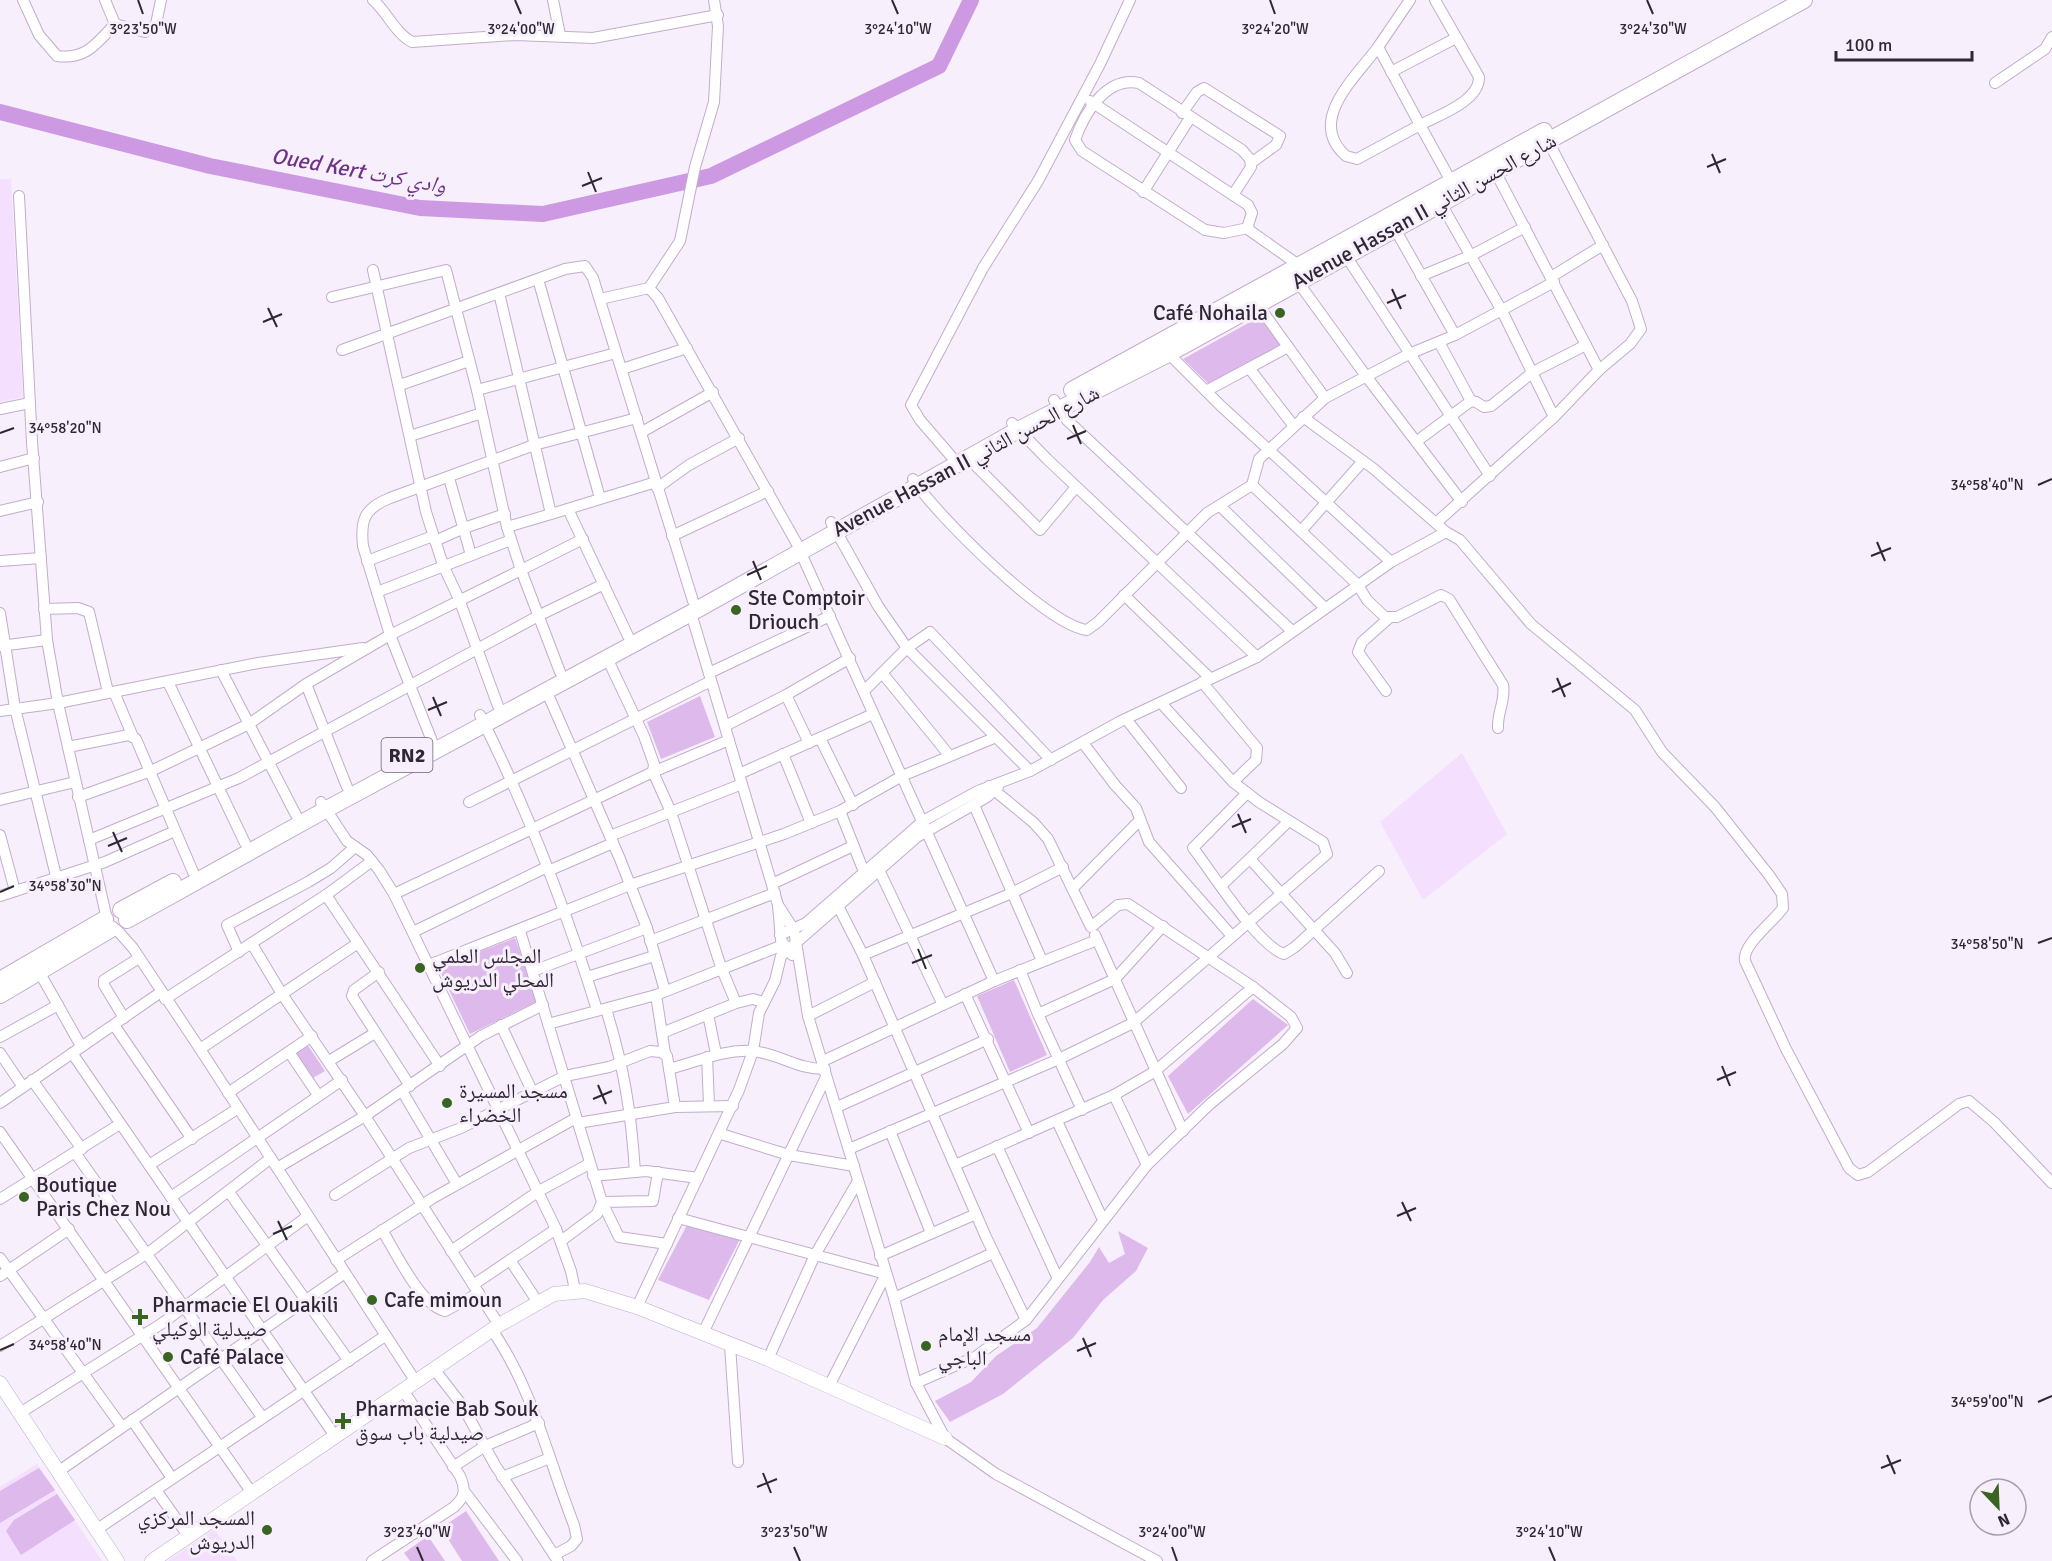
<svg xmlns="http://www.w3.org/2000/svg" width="2052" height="1561" viewBox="0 0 2052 1561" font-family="Signika,'Noto Naskh Arabic',sans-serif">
<rect width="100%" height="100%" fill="#f8effc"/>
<g fill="#f4dffe">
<polygon points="0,179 11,179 23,397 0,402"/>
<polygon points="1462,753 1507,834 1423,900 1380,822"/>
<polygon points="37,1464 102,1561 0,1561 0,1487"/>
<polygon points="214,1529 237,1561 168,1561"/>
</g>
<g fill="#ddb9ec">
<polygon points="1261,316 1284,345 1209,384 1183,359"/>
<polygon points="700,696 715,737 661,759 647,722"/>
<polygon points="515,938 538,1001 470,1034 438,967"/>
<polygon points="1014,980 1047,1055 1010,1072 977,996"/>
<polygon points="1253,999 1288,1025 1188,1114 1168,1076"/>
<polygon points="307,1044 325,1071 311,1079 293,1053"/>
<polygon points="687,1225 740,1239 709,1300 658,1280"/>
<polygon points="1118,1231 1148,1248 1136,1271 1103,1300 1073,1338 1003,1394 950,1422 935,1401 971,1382 996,1356 1037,1328 1090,1262 1099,1247 1109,1263 1125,1254"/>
<polygon points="39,1468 55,1490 0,1523 0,1491"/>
<polygon points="57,1494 75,1520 21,1555 6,1531 14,1520"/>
<polygon points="466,1511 499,1561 462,1561 441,1528"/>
<polygon points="428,1536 445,1561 410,1561 404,1553"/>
</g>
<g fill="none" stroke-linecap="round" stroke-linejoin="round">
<polyline stroke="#cd99e2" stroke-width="16" points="0,112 210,166 420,208 543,214 711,176 939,66 971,0"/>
<g stroke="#c2accc" stroke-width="12">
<g id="minor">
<path d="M23,0L39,35L57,56C86,60 97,43 115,24"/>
<polyline points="105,0 115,24 145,32 156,24 161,0"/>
<path d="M373,0C387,12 396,34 412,42L515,35L593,38L718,15"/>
<polyline points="553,0 560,35"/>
<path d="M1410,0L1378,47L1420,125C1439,115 1480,101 1479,77L1435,0"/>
<path d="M1378,47C1355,78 1306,121 1346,156L1357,159L1420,125L1452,183"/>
<polyline points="1391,72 1456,38"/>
<polyline points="1995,83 2045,49 2052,37"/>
<polyline points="1090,101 1248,205 1252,213 1248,225 1249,230 1300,266"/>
<polyline points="1182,113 1197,92 1204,88 1280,136 1276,145 1251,163"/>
<polyline points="1496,173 1599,370"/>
<polyline points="1143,192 1190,118"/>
<path d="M1233,195L1251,167L1250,159L1242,150L1139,83C1106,76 1084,114 1075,140L1082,151L1205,230L1224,233L1248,228"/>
<polyline points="19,196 32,442 47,640 58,703 106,915"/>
<polyline points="1439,200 1502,311 1554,417"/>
<polyline points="1395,229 1455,335"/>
<polyline points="1346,256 1490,476"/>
<polyline points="373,270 426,512 443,565 459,599 498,706"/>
<polyline points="1421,276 1472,255 1525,227"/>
<polyline points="1551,277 1603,245"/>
<polyline points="538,279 600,498"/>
<polyline points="1298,282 1366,376 1462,502"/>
<polyline points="649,288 680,241 695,167 714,102 718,26 714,0"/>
<polyline points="499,293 551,514 656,482"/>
<polyline points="332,297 446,270 477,390 507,527 521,570 583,539"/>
<polyline points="600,299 649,288 658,298 796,542 994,981"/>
<polyline points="1255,301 1325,398"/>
<polyline points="1439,342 1471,401"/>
<polyline points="342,350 565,269 585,266 593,278 693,601"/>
<polyline points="1166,351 1221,406 1391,562"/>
<polyline points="1249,368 1288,347"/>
<polyline points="622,369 687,348"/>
<polyline points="400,385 469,361"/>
<polyline points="477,390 616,353"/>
<polyline points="1206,391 1249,368 1293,425"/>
<polyline points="1054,400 1067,420 1292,631"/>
<polyline points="0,409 30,403"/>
<path d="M1303,417L1374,469L1446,532L1460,540L1531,624L1635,710L1662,752L1715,807L1769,875L1782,894L1783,908C1772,923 1742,945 1745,961L1786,1049L1849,1168L1858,1175L1868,1172L1959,1104L1969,1101L1994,1122L2052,1183"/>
<polyline points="1012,423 1047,459 1257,657"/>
<polyline points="642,432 713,392"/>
<polyline points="410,436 482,413"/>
<polyline points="1417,441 1471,401 1476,402 1484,407 1491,406 1533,372 1586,345"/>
<polyline points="951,456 920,420 911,405 983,268 1038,181 1100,64 1130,0"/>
<polyline points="968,458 1040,530 1076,487"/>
<polyline points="0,467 34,458"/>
<polyline points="449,478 471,555"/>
<path d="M913,479C935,514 1048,626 1087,630L1098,622L1207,513L1252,485L1259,459L1325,398L1409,354L1455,335L1554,282"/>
<path d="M1252,485L1358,585L1367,600L1385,617H1397L1441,595L1449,599L1503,685C1506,700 1497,712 1498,728"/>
<polyline points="657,488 689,465 739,438"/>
<polyline points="1220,506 1325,608"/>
<polyline points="568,509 628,636"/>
<polyline points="0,511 38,502"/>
<polyline points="831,522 878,606 907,648 1030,771"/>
<polyline points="1436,523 1554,417 1599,370 1630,344 1641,329 1632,301 1548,141"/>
<polyline points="507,527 551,514"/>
<polyline points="1301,531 1363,461"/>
<polyline points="672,536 768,491"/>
<polyline points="435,541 464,528 505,514"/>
<polyline points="0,561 41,558"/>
<polyline points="367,561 433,536"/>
<polyline points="377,592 511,540"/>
<polyline points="1124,595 1210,678"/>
<polyline points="44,609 78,608 89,612 108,692"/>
<polyline points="0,613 15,708 56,876"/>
<polyline points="691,613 778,905 781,940 792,955"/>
<polyline points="0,646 47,640"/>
<polyline points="607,658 644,736 654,764 653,772 671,812 721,967 736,1003 753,999 763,1002"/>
<polyline points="221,670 296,815"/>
<polyline points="709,673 830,616"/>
<polyline points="883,674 949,755"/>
<polyline points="168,682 245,843"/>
<polyline points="1202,682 1257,748 1256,760 1233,782"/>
<polyline points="306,684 347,787"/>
<polyline points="546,690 620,859 647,928 665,991"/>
<polyline points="864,691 907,648 930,632 1051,760"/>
<polyline points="1386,691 1358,652 1362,642 1389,618"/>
<polyline points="114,692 133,737"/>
<polyline points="786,695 809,743"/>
<polyline points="0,711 58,703 258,663 363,648"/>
<path d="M480,715C527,809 566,909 597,1010"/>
<polyline points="1126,719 1181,788"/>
<polyline points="725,726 786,695 850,658"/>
<polyline points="820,738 853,805"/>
<path d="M432,741L390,635L363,546C360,519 365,508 390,498L534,445L637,418"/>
<polyline points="1083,743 1115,785 1136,808 1149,842 1232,936"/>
<polyline points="68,747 129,735 136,739 193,872"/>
<polyline points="783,754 811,823"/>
<polyline points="739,774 873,714"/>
<path d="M1247,793L1193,848C1212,872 1257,945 1284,954L1295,947L1379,871"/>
<polyline points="78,797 151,771 249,724 306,684 390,635 521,570 560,672"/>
<polyline points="0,800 75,782"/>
<polyline points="321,802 347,841 367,855 379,870 394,894 556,1229 571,1271 575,1290"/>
<polyline points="469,802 711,681"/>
<polyline points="974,805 1042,961"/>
<polyline points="840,811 864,872"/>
<polyline points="0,835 15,891"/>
<polyline points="610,836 742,784"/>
<polyline points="89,840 239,778 540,615 604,584"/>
<polyline points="1250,859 1335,953 1347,973"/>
<polyline points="548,871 613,843"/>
<polyline points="880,872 943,1005"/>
<polyline points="772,884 853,846"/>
<polyline points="1221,886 1289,821"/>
<polyline points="1073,888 1140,820"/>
<polyline points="394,894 653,772 729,740"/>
<polyline points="326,895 440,1066"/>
<polyline points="0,896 105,862 175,831"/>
<polyline points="836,902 863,955"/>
<polyline points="778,905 794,930 808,1016 894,1298 916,1383 945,1438 996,1474 1157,1561"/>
<polyline points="117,930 133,948 200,1049 416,1382"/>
<polyline points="520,931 602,1202 597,1214 561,1241"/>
<polyline points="413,932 547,867"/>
<polyline points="780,935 806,923 923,821 978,791 1030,771 1121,721 1257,657 1391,562 1446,532"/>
<polyline points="1095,935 1183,1131"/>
<polyline points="650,941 775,893"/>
<polyline points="252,944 282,994 365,1116 499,1325"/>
<polyline points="239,952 227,925 308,882 331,868 355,847"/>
<polyline points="429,965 630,885 784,834 840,811 902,776 994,738"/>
<polyline points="37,968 81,1046"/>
<polyline points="1020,970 1038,1014"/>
<polyline points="533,971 647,928"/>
<polyline points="379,972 354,990 352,996 410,1086"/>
<polyline points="587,977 654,956"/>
<polyline points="965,994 1029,1133"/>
<polyline points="656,995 665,1053"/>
<polyline points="165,999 326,895 372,861"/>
<path d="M606,1009C624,1068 631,1110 635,1172"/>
<polyline points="708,1014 716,1054"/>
<polyline points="808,1016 875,982"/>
<polyline points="124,1018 104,985 104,980 139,958"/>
<polyline points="548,1024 656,995 783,945"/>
<polyline points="114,1025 192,1139"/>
<polyline points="501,1025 532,1091"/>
<polyline points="662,1033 736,1003"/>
<polyline points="0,1037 58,1005"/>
<polyline points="200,1049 358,943"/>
<polyline points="289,1052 318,1095"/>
<polyline points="0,1053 23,1087"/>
<polyline points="72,1053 335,1436"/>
<polyline points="707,1057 709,1104"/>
<polyline points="329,1061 375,1033"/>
<polyline points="823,1061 994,981 1097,940"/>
<path d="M669,1069C697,1062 723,1049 752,1051C777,1053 799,1070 825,1069"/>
<polyline points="32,1080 82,1149"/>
<polyline points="402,1091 457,1184"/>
<polyline points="228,1093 312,1036"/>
<polyline points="1114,1095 1147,1165"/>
<polyline points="0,1103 161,992"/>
<polyline points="837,1107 988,1039"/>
<polyline points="1082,1110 1038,1014 1115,979 1163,926"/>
<polyline points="1057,1121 1103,1220"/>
<polyline points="578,1123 675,1107 733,1106"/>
<polyline points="890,1131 931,1233"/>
<polyline points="0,1132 252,1493"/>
<polyline points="721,1134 789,1155 854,1166"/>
<polyline points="997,1146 1058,1279"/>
<polyline points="849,1149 1059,1059 1133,1023 1327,854 1323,842 1259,802 1233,782 1161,703"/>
<polyline points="76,1154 262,1417"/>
<polyline points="149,1165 237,1109"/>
<polyline points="955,1165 1114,1095 1154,1072 1253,987"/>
<polyline points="277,1168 365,1116 481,1036 543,1005"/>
<polyline points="658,1172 653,1201 602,1202 619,1237 667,1244"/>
<polyline points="593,1176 646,1171 698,1178"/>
<polyline points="229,1192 349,1361"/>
<polyline points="335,1195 409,1148 461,1128 565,1076 609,1067 650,1051 661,1052 667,1056 675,1107"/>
<polyline points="171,1197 342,1080"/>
<polyline points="0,1199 120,1124"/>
<polyline points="678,1218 886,1274 829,1386"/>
<path d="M382,1230C395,1251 421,1306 445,1311L479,1293"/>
<polyline points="451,1251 539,1191 589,1164"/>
<polyline points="880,1256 976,1214"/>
<polyline points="0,1258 122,1427"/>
<polyline points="336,1260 433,1198 576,1118"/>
<polyline points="510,1260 537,1301"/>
<polyline points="0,1276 69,1229"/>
<polyline points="473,1285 556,1229"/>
<polyline points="894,1298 993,1253"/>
<polyline points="637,1307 739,1090 753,1051 759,1013 775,981 781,956 917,837 987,797 998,787"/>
<polyline points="1026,1320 986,1237 863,955 1012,893 1063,867"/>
<path d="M492,1330C533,1389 548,1459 574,1525L577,1539L571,1546L554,1555"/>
<polyline points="703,1333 826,1077"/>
<polyline points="730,1345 738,1462"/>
<polyline points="0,1346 148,1253 271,1158"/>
<polyline points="768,1359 815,1255 858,1181"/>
<polyline points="434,1369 462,1405 495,1465 558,1561"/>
<polyline points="916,1383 975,1357 1026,1320 1147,1165 1210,1104 1283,1044 1297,1028 1291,1017 1253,987 1128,904 1118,905 1091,927 1048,839 1034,823 989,786"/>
<polyline points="20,1413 161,1324 308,1216"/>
<polyline points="132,1420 172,1478"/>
<polyline points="453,1467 485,1446 539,1423"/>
<polyline points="59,1471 345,1273"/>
<polyline points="502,1477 550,1458"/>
<polyline points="156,1490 189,1537"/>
<polyline points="465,1492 517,1561"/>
<polyline points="96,1530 385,1336"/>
<path d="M372,1561L454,1507C465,1497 466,1490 460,1476L403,1390"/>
</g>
</g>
<g stroke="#c2accc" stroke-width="15">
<g id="tertiary">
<polyline points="0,1383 117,1561"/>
<polyline points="152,1561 499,1325 554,1294 585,1291 637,1307 768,1359 945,1438"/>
</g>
</g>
<g stroke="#c2accc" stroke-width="18">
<g id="primary">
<polyline points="1072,390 1544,131"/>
<polyline points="121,910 173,882"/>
<polyline points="127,920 325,810 691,613 1018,430 1168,354 1441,204 1548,141 1804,0"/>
<polyline points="0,980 105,919"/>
<polyline points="0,995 111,929"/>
</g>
</g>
<use href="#minor" stroke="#fff" stroke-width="10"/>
<use href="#tertiary" stroke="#fff" stroke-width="14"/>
<use href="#primary" stroke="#fff" stroke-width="16"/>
</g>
<path fill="none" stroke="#2f2733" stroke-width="2" d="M138,0L143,14M515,0L521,14M892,0L898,14M1270,0L1275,14M1647,0L1653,14M1712,154L1720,173M1707,167L1726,159M588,172L596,192M582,186L602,178M1392,289L1401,309M1387,303L1406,295M268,308L277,327M263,322L282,314M1073,425L1081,444M0,433L14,428M1067,439L1086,431M2038,485L2052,479M1877,542L1885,561M1871,556L1891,548M753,561L761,580M747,575L767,566M1557,678L1565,697M1552,692L1571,683M433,697L441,716M428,710L447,702M1238,814L1246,833M1232,827L1251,819M113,832L122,852M108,846L127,838M0,892L14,886M2038,943L2052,938M918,949L926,969M912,963L932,955M1722,1066L1730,1086M1717,1080L1736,1072M598,1085L606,1104M593,1099L612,1091M1402,1202L1411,1221M1397,1216L1416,1208M278,1221L287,1240M273,1234L292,1226M1083,1338L1091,1357M0,1350L14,1344M1077,1351L1096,1343M2038,1402L2052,1396M1887,1455L1895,1474M1881,1468L1901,1460M763,1473L771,1493M757,1487L777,1479M417,1547L423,1561M794,1547L800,1561M1172,1547L1177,1561M1549,1547L1555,1561"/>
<g fill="#396422" stroke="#f8effc" stroke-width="2">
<circle cx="1280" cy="313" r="6"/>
<circle cx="736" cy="610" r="6"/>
<circle cx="420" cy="968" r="6"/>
<circle cx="447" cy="1103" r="6"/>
<circle cx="24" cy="1197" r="6"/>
<circle cx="372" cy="1300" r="6"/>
<path d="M137 1308h6v6h6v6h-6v6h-6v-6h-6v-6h6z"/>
<circle cx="926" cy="1346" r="6"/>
<circle cx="168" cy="1357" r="6"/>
<path d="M340 1412h6v6h6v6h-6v6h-6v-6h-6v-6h6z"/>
<circle cx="267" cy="1530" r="6"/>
</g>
<g text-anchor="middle" stroke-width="6" stroke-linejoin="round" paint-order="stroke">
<rect fill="#f8effc" stroke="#6b636f" stroke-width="1.5" x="381.5" y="738" width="51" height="34" rx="4.5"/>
<g font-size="20" font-weight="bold" fill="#2f2733">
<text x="407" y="762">RN2</text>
</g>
<g font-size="21" fill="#2f2733" stroke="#f8effc">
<text transform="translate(1424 211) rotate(-29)" y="7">Avenue Hassan II شارع الحسن الثاني</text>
<text transform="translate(966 461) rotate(-28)" y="7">Avenue Hassan II شارع الحسن الثاني</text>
</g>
<g font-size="21" fill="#2f2733" stroke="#f8effc" text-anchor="start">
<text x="1268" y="320" text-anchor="end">Café Nohaila</text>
<text x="748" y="605">Ste Comptoir<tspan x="748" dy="24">Driouch</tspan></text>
<text x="432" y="963">المجلس العلمي<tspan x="432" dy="24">المحلي الدريوش</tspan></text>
<text x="459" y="1098">مسجد المسيرة<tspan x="459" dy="24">الخضراء</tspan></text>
<text x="36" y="1192">Boutique<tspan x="36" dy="24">Paris Chez Nou</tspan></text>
<text x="384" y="1307">Cafe mimoun</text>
<text x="152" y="1312">Pharmacie El Ouakili<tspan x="152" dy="24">صيدلية الوكيلي</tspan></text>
<text x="938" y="1341">مسجد الإمام<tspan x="938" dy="24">الباجي</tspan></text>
<text x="180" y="1364">Café Palace</text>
<text x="355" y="1416">Pharmacie Bab Souk<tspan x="355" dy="24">صيدلية باب سوق</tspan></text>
<text x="255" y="1525" text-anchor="end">المسجد المركزي<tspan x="255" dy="24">الدريوش</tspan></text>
</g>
<g font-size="22" font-style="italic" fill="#703287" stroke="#f8effc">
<text transform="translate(359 170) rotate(10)" y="8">Oued Kert وادي كرت</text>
</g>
</g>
<g font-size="15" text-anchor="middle" fill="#2f2733" stroke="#f8effc" stroke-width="6" stroke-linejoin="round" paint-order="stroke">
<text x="1653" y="34">3°24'30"W</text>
<text x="143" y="34">3°23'50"W</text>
<text x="521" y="34">3°24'00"W</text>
<text x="898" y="34">3°24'10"W</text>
<text x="1275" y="34">3°24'20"W</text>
<text x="65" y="433">34°58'20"N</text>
<text x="1987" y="490">34°58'40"N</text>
<text x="65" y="891">34°58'30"N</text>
<text x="1987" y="949">34°58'50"N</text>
<text x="65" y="1350">34°58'40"N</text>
<text x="1987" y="1407">34°59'00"N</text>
<text x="417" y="1537">3°23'40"W</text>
<text x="794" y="1537">3°23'50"W</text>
<text x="1172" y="1537">3°24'00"W</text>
<text x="1549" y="1537">3°24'10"W</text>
</g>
<g transform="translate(1998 1507) rotate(157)"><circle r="28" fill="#f8effc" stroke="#a89fac" stroke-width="1.5"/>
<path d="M0-4.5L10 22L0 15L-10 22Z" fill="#396422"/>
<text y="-9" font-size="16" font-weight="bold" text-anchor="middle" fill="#2f2733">N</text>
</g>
<path d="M1836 51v9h136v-9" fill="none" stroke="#2f2733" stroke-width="3"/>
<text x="1845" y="51" font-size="18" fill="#2f2733" stroke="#f8effc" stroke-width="4.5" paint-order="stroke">100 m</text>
</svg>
